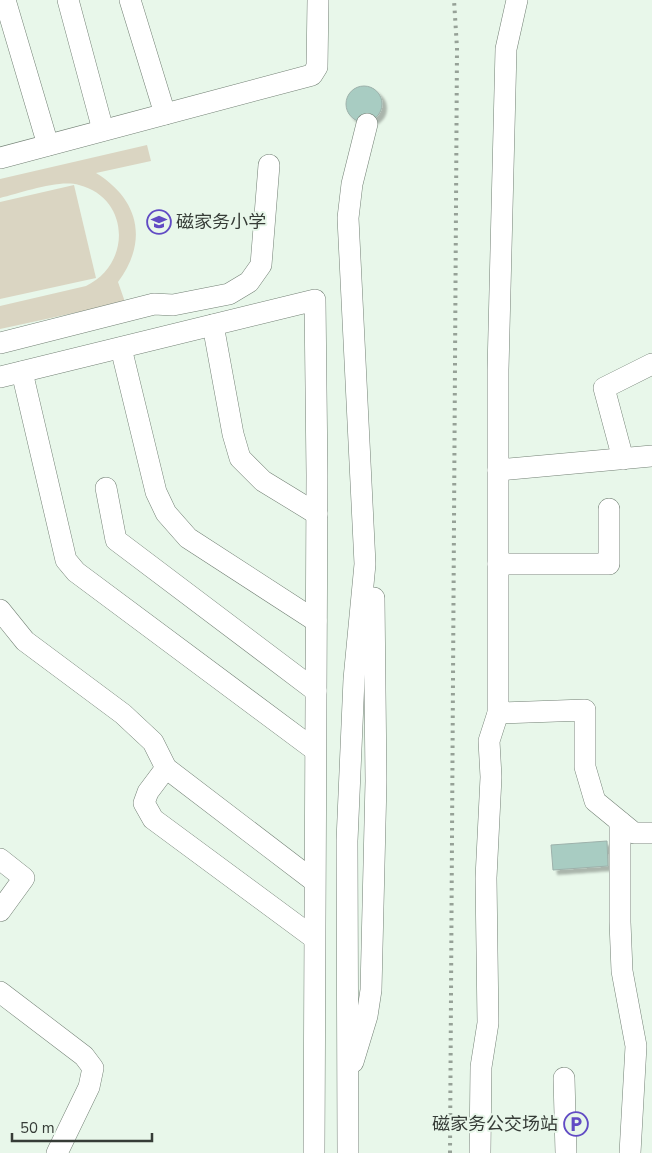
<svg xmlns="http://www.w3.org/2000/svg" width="652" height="1153" viewBox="0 0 652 1153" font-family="'Nunito Sans','Noto Sans SC',sans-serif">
<defs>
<filter id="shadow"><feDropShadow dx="4.5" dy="4.5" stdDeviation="1" flood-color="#0004"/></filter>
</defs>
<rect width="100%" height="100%" fill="#e8f7ea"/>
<g fill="#dad5c2">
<path d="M147,145L151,161L96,173C140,200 148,242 118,282L125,302L0,329V306L86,286C132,264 130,198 79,185C59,179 21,193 0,198V179Z"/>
<polygon points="74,185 96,278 0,299 0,202"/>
</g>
<g fill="#a8ccc2" stroke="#9db1ab" filter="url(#shadow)">
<circle cx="364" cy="104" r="18"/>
<polygon points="607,841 608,866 553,870 551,845"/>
</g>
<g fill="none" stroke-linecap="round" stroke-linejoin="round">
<g stroke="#738075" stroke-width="22">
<g id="minor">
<polyline points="5,0 48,145"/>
<polyline points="68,0 103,130"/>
<polyline points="130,0 165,114"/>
<polyline points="0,158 312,75 317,67 318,0"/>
<polyline points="213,325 233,434 240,458 263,481 317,514"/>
<polyline points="0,343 154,304 173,305 229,294 249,282 261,265 269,165"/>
<polyline points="121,348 156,492 166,513 188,538 316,621"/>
<polyline points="22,372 66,560 76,572 315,750"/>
<polyline points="0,377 315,300 317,475 314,1153"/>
<polyline points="623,459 604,388 652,364"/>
<polyline points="498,470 652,456"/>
<polyline points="106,488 116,540 316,691"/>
<polyline points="498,564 609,564 609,509"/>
<polyline points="0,610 25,641 123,714 153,742 166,768 314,881"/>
<polyline points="498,713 585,710 585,767 595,801 634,833 652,833"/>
<polyline points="166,768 148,792 144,803 153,819 314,938"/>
<polyline points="620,822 620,922 622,971 636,1046 630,1153"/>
<polyline points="0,859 24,878 0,911"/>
<polyline points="0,992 84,1056 93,1068 89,1087 57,1153"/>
<polyline points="353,1062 367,1016 371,990 376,781 374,598"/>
<polyline points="564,1078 566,1153"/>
<polyline points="348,1153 347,841 354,679 365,564 348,218 352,184 367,124"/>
<polyline points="480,1153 481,1067 488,1023 486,878 491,777 489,741 498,713 498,370 506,49 517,0"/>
</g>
</g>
<use href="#minor" stroke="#fff" stroke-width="21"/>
<polyline stroke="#96a197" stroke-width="4" stroke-dasharray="2.5 5" stroke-linecap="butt" points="450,1153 457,48 454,0"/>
</g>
<defs>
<g id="school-ring" transform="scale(1.25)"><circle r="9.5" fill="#e8f7ea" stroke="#614bc4" stroke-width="1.5"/><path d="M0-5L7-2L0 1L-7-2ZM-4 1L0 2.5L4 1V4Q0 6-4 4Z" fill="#614bc4"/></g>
<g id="parking-ring" transform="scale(1.25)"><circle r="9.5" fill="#e8f7ea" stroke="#614bc4" stroke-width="1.5"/><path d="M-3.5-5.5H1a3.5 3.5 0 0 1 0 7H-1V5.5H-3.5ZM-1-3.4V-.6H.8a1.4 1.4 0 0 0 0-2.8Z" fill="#614bc4"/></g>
</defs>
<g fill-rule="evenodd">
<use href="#school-ring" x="159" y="222"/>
<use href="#parking-ring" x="576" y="1124"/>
</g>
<g text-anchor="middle" stroke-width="4" stroke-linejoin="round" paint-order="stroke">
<g font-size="18" fill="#363c37" stroke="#e8f7ea" text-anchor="start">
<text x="176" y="228">磁家务小学</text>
<text x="558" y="1130" text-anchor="end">磁家务公交场站</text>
</g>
</g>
<path d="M12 1133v8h140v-8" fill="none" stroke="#363c37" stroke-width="2.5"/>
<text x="20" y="1133" font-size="15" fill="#363c37" stroke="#e8f7ea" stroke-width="4" paint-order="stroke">50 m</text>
</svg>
